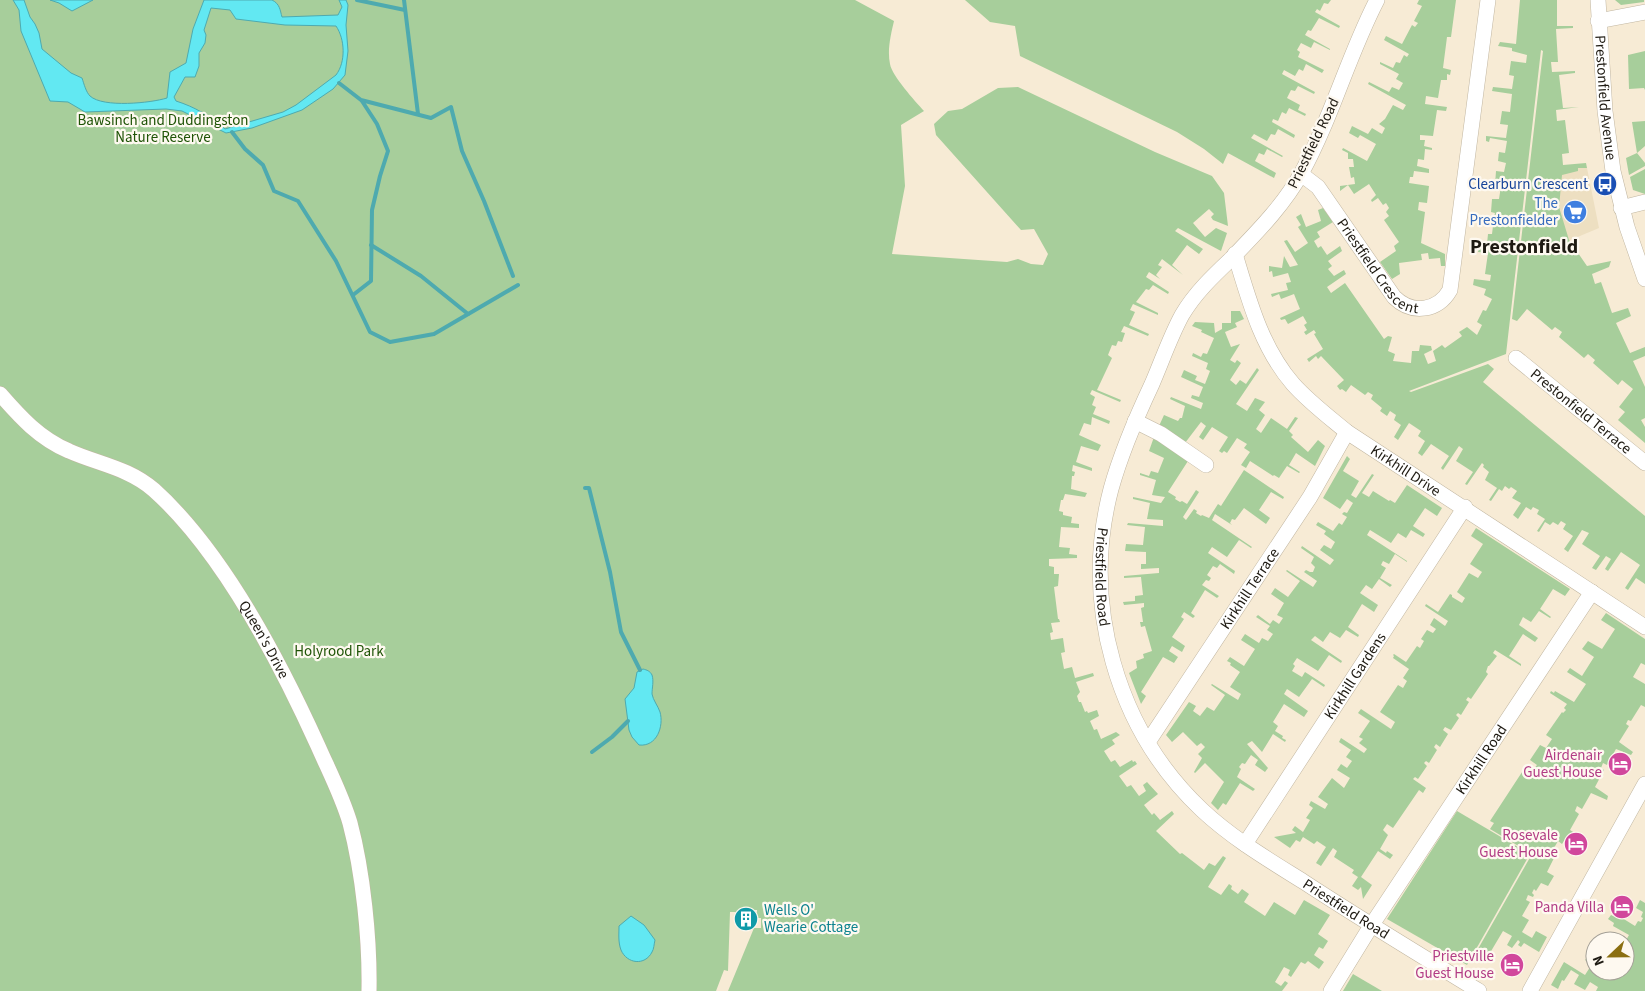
<svg xmlns="http://www.w3.org/2000/svg" width="1645" height="991" viewBox="0 0 1645 991" font-family="'Source Sans 3',sans-serif">
<rect width="100%" height="100%" fill="#f7ebd5"/>
<polygon fill="#eddfc1" points="1550,166 1587,168 1599,228 1549,249"/>
<g fill="#a7ce9b">
<path d="M0,0H855L894,21C891,34 887,50 890,64C892,76 915,101 924,111L901,125L905,186L892,254L1007,262L1018,259L1031,264L1043,265L1048,254L1034,229L1021,230L936,135L934,124L948,111L962,109L998,88L1018,87L1155,152L1212,176L1224,193L1228,226L1213,220L1211,217L1214,214L1209,209L1193,223L1205,237L1216,228L1227,233L1221,251L1178,228L1175,231L1203,249L1199,254L1187,245L1172,265L1183,275L1162,259L1158,265L1162,267L1156,275L1160,279L1149,272L1146,277L1169,292L1168,294L1153,285L1149,290L1146,289L1136,302L1158,313V315L1133,304L1130,310L1135,312L1129,325L1149,334L1148,336L1124,326L1121,332L1125,333L1122,342L1118,341L1116,346L1112,345L1108,355L1112,358L1097,390L1121,400L1120,402L1092,390L1090,394L1095,397L1092,405L1096,407L1093,414L1110,421L1109,424L1092,417L1091,425L1084,423L1079,435L1101,445L1098,451L1081,446L1076,462L1092,468V471L1073,465L1072,471L1075,472L1074,476H1072L1071,489L1087,493L1085,497L1065,494L1063,500H1061L1059,511L1063,512V515L1072,517L1071,523L1079,524V528L1061,527L1059,547L1070,548L1069,554L1077,555V558L1049,559V566L1054,567V574H1059L1058,586L1054,587L1058,619H1059L1060,622L1051,623L1053,632L1050,633L1051,640L1063,638L1065,652L1061,653L1064,669L1072,667L1075,678L1093,673L1094,676L1076,682L1080,692L1077,696L1079,702H1081L1085,712L1087,711L1088,713L1097,710L1099,716L1090,721L1094,730L1097,729L1101,739L1116,732L1120,735L1112,740L1115,744L1104,751L1111,762L1115,760L1120,767L1132,760L1133,762L1135,761L1137,764L1119,776L1127,787L1131,785L1139,796L1146,791L1143,785L1147,782L1158,794L1144,805L1152,815L1154,813L1160,820L1172,811L1174,814L1156,831L1180,854L1182,853L1204,870L1209,863L1215,866L1223,856L1226,858L1208,887L1221,895L1229,884L1232,886L1231,889L1238,894L1242,889L1249,894L1244,902L1265,916L1274,902L1295,915L1304,900L1330,915L1318,934L1328,941L1323,949L1319,947L1314,955L1324,962L1319,969L1308,961L1305,964L1301,962L1291,977L1288,975L1290,970L1284,967L1275,982L1281,986L1285,981L1288,983L1282,991H728L754,928H761V918H754V913H757V910H739V912H730L728,971L724,970L716,991H0Z"/>
<polygon points="965,0 1331,0 1328,4 1324,3 1320,11 1317,9 1315,12 1340,26 1339,28 1319,18 1311,31 1308,30 1305,35 1330,49 1330,50 1314,42 1311,48 1301,43 1297,50 1300,52 1298,57 1324,70 1322,73 1306,64 1303,71 1299,69 1295,76 1284,70 1282,74 1315,92 1314,94 1298,86 1295,91 1291,90 1287,98 1300,105 1298,110 1306,114 1305,116 1289,108 1286,114 1282,112 1278,121 1273,119 1272,122 1295,135 1294,138 1278,129 1275,135 1271,134 1267,141 1254,134 1251,138 1283,156 1282,157 1267,149 1264,155 1259,153 1255,161 1276,173 1274,178 1228,153 1223,164 1204,149 1177,132 1020,56 1015,26 990,22"/>
<polygon points="1419,0 1456,0 1451,37 1447,37 1443,68 1451,70 1450,75 1447,74 1447,80 1441,80 1438,98 1426,96 1425,104 1447,107 1446,111 1437,110 1433,136 1420,135 1420,140 1425,140 1424,146 1432,148 1432,150 1425,149 1424,160 1418,159 1417,166 1429,169 1429,173 1414,171 1413,177 1410,177 1409,183 1429,186 1427,203 1419,202 1418,210 1425,212 1421,243 1445,254 1445,266 1441,266 1440,258 1429,259 1428,253 1421,254 1422,260 1399,263 1400,274 1392,279 1380,262 1396,251 1394,246 1399,242 1384,220 1389,216 1386,212 1389,208 1386,203 1383,205 1378,198 1372,202 1371,200 1376,195 1369,184 1354,194 1348,185 1340,191 1340,186 1355,184 1354,177 1351,178 1349,167 1354,167 1353,159 1348,159 1348,153 1342,150 1343,148 1367,161 1376,144 1360,135 1358,138 1349,133 1352,126 1368,134 1372,128 1382,134 1385,128 1379,124 1385,119 1393,105 1403,110 1406,105 1368,84 1369,82 1389,92 1392,87 1399,90 1403,83 1396,79 1399,74 1380,64 1380,62 1393,68 1396,62 1400,63 1404,55 1407,57 1409,54 1384,40 1386,36 1402,44 1412,25 1415,27 1418,23 1414,21 1422,6 1417,4"/>
<polygon points="1520,0 1557,0 1557,26 1573,26 1573,28 1556,29 1558,62 1551,62 1552,72 1575,71 1575,73 1559,75 1563,108 1579,107 1556,110 1557,121 1565,120 1569,153 1562,154 1563,165 1586,163 1587,168 1578,168 1578,171 1562,175 1559,207 1569,240 1587,266 1611,261 1609,267 1592,274 1595,284 1601,282 1612,313 1628,308 1631,316 1616,323 1630,353 1645,347 1645,356 1633,361 1645,387 1645,418 1641,420 1645,427 1645,443 1618,420 1625,412 1619,407 1633,389 1622,380 1618,385 1593,363 1595,360 1588,354 1584,358 1559,337 1562,332 1555,327 1552,330 1527,309 1517,321 1512,319 1543,51 1541,50 1506,354 1409,391 1411,392 1488,364 1494,369 1483,382 1645,516 1645,584 1636,578 1628,590 1625,588 1640,565 1621,552 1608,571 1605,569 1611,559 1606,556 1596,570 1592,568 1600,556 1582,544 1589,533 1582,530 1568,552 1564,549 1573,536 1563,529 1566,524 1561,521 1558,525 1553,522 1550,525 1545,522 1539,532 1537,531 1545,519 1537,514 1539,510 1533,507 1531,510 1526,507 1518,519 1513,515 1521,503 1512,498 1517,491 1511,487 1509,489 1505,486 1502,491 1499,489 1491,501 1489,500 1497,488 1485,480 1489,472 1483,467 1484,465 1482,463 1467,485 1465,484 1473,472 1456,461 1463,449 1459,446 1443,470 1441,468 1449,456 1431,444 1422,456 1418,453 1425,441 1418,436 1421,431 1409,423 1398,440 1394,437 1401,425 1394,420 1396,415 1390,411 1387,416 1380,411 1382,408 1371,399 1373,395 1368,392 1365,395 1351,385 1346,392 1342,389 1340,390 1337,386 1344,380 1321,356 1318,359 1316,356 1309,362 1307,359 1323,349 1314,334 1316,333 1314,330 1306,335 1304,332 1307,330 1304,325 1307,323 1303,316 1288,324 1285,319 1281,320 1280,318 1300,309 1294,294 1281,299 1279,294 1272,297 1271,294 1288,290 1286,283 1291,282 1288,273 1273,277 1272,271 1269,272 1269,266 1282,268 1284,256 1290,267 1298,265 1284,241 1287,240 1295,252 1308,243 1298,227 1301,225 1296,217 1301,214 1306,227 1321,221 1318,210 1323,208 1333,222 1317,232 1320,237 1314,241 1318,248 1321,246 1327,255 1340,246 1342,251 1328,261 1332,266 1328,269 1334,276 1344,270 1346,274 1327,287 1331,293 1345,283 1384,339 1388,336 1392,337 1388,351 1395,354 1393,361 1411,363 1412,351 1419,351 1420,345 1431,346 1432,350 1424,354 1428,364 1436,361 1433,351 1442,345 1445,348 1462,336 1459,332 1467,327 1477,335 1482,325 1477,322 1483,310 1486,311 1492,299 1484,295 1486,289 1473,285 1474,279 1490,281 1491,275 1485,274 1488,253 1478,252 1479,247 1482,247 1483,243 1487,244 1488,234 1492,234 1493,226 1489,225 1490,217 1494,217 1495,213 1491,212 1492,199 1499,199 1501,186 1495,185 1496,171 1504,172 1506,163 1498,161 1499,152 1505,153 1507,141 1490,138 1489,142 1486,141 1486,136 1506,138 1508,125 1500,124 1502,111 1510,112 1512,94 1492,91 1493,87 1512,89 1514,76 1509,75 1511,61 1526,63 1527,55 1512,51 1512,48 1498,46 1500,42 1516,44"/>
<polygon points="1615,0 1644,0 1644,2 1621,5"/>
<polygon points="1645,51 1645,90 1644,88 1629,89 1628,55"/>
<polygon points="1645,121 1645,146 1637,153 1645,163 1645,166 1629,175 1626,158 1637,153 1632,122"/>
<polygon points="1645,169 1645,194 1633,190 1630,177"/>
<polygon points="1231,311 1240,311 1244,319 1235,323 1237,327 1225,332 1231,347 1240,344 1230,360 1235,363 1237,360 1241,363 1230,380 1236,385 1240,380 1246,384 1257,368 1259,370 1236,404 1247,411 1255,398 1265,402 1259,410 1265,415 1256,429 1261,433 1271,418 1287,429 1295,417 1298,418 1289,431 1293,435 1291,437 1308,452 1318,440 1325,446 1315,466 1296,453 1289,465 1300,472 1299,473 1287,466 1279,478 1274,475 1273,476 1250,461 1246,468 1241,465 1250,452 1244,448 1247,444 1237,438 1227,453 1224,451 1222,453 1219,451 1228,437 1212,427 1203,440 1199,437 1206,426 1201,422 1185,443 1159,426 1164,415 1178,421 1180,418 1182,418 1185,406 1170,399 1171,397 1201,409 1203,403 1191,398 1192,395 1199,397 1203,387 1181,377 1184,370 1197,376 1195,380 1205,384 1210,371 1206,369 1208,363 1192,356 1193,353 1201,357 1203,353 1207,354 1214,338 1201,332 1202,330 1192,326 1195,322 1214,323 1215,333 1222,329 1222,323 1231,323"/>
<polygon points="1154,437 1188,461 1168,492 1176,497 1175,499 1180,502 1182,501 1187,504 1196,490 1199,492 1183,517 1186,520 1194,509 1197,511 1196,513 1201,516 1202,515 1209,518 1218,504 1221,506 1244,470 1284,497 1283,499 1271,492 1259,510 1270,518 1266,524 1244,508 1235,520 1232,519 1230,523 1232,525 1215,514 1212,520 1252,547 1251,548 1239,540 1227,557 1212,547 1208,553 1235,571 1234,574 1220,564 1217,568 1213,566 1207,575 1211,578 1209,581 1206,580 1202,585 1219,596 1217,598 1205,590 1191,613 1195,616 1193,618 1184,612 1181,617 1184,619 1172,637 1185,646 1182,652 1172,646 1169,651 1178,657 1174,663 1163,657 1141,692 1146,696 1141,704 1129,673 1137,668 1136,661 1144,658 1143,654 1152,651 1145,626 1141,627 1140,622 1143,622 1141,608 1144,607 1144,603 1124,605 1123,602 1135,601 1135,596 1143,595 1141,577 1124,578 1124,576 1159,573 1159,568 1141,569 1141,564 1146,564 1146,552 1125,551 1126,544 1143,545 1145,527 1127,525 1128,523 1163,526 1163,520 1147,519 1150,503 1133,499 1133,497 1161,503 1165,497 1152,495 1156,480 1140,475 1140,473 1149,476 1151,471 1158,473 1164,458 1149,451"/>
<polygon points="1347,456 1350,459 1343,471 1359,481 1351,495 1356,498 1372,474 1374,475 1362,493 1369,497 1373,491 1389,501 1390,500 1395,503 1407,485 1442,508 1437,516 1425,508 1413,526 1425,534 1423,537 1411,530 1406,538 1398,533 1391,543 1370,530 1367,535 1407,561 1407,562 1395,554 1389,564 1383,561 1381,565 1386,568 1380,578 1392,585 1390,587 1379,579 1372,589 1366,585 1360,593 1378,605 1374,612 1362,604 1348,627 1359,635 1358,637 1346,630 1340,638 1330,632 1323,642 1315,636 1311,640 1342,661 1341,663 1329,655 1318,671 1297,658 1293,664 1295,666 1292,671 1302,677 1305,672 1325,685 1324,687 1312,679 1299,697 1287,689 1284,694 1308,711 1304,717 1284,704 1273,722 1278,726 1275,731 1283,736 1282,738 1286,740 1285,742 1273,734 1262,752 1252,741 1247,744 1268,768 1265,772 1255,765 1258,760 1251,755 1245,764 1242,763 1239,767 1241,769 1237,777 1255,789 1253,791 1240,783 1226,805 1223,803 1218,810 1211,803 1224,782 1205,763 1195,773 1194,772 1202,758 1198,754 1205,747 1201,743 1197,746 1183,732 1172,742 1166,735 1189,702 1196,706 1193,711 1200,716 1207,707 1214,711 1225,695 1211,685 1212,684 1238,700 1241,694 1230,687 1240,672 1230,665 1231,663 1227,661 1230,657 1244,666 1255,649 1241,640 1245,634 1259,643 1262,638 1268,641 1273,634 1267,630 1270,626 1256,617 1258,615 1270,624 1273,620 1279,624 1283,618 1277,615 1284,603 1271,594 1275,588 1288,597 1300,581 1286,571 1287,570 1313,587 1317,581 1304,572 1306,570 1310,572 1313,572 1315,567 1311,563 1314,557 1301,548 1302,546 1330,565 1334,560 1320,550 1324,545 1331,549 1335,542 1324,534 1326,531 1316,525 1318,522 1333,531 1339,523 1342,525 1347,517 1342,514 1344,512 1347,513 1353,503 1347,499 1340,509 1323,498"/>
<polygon points="1476,528 1570,589 1565,596 1553,589 1540,609 1551,617 1550,618 1539,611 1531,622 1523,617 1519,625 1538,638 1535,642 1523,634 1509,656 1521,664 1521,666 1495,650 1493,653 1497,656 1489,666 1488,666 1486,672 1488,674 1471,699 1468,697 1466,700 1469,702 1461,715 1458,713 1456,715 1459,718 1451,730 1445,727 1443,730 1448,734 1440,747 1436,744 1434,747 1437,750 1429,763 1426,761 1424,763 1427,766 1418,779 1415,777 1413,779 1426,788 1423,793 1419,790 1393,828 1387,824 1383,830 1388,835 1380,849 1386,853 1387,851 1393,855 1390,859 1378,851 1361,877 1372,885 1363,899 1361,887 1358,890 1352,886 1358,877 1352,873 1354,870 1334,857 1337,851 1333,848 1321,866 1316,863 1326,847 1317,841 1314,844 1303,837 1300,842 1296,840 1290,848 1274,837 1296,833 1292,830 1295,826 1303,832 1310,820 1306,818 1313,808 1309,805 1311,801 1325,809 1328,804 1318,797 1332,778 1344,788 1350,778 1337,770 1341,764 1347,768 1352,761 1346,757 1351,750 1339,742 1341,738 1364,753 1367,749 1359,743 1363,739 1359,737 1370,721 1358,713 1361,709 1391,729 1395,722 1380,712 1398,685 1403,688 1407,681 1403,678 1409,669 1393,658 1394,656 1393,655 1394,654 1406,662 1417,646 1420,648 1424,641 1421,639 1427,630 1433,633 1436,629 1430,625 1434,618 1445,626 1448,621 1425,606 1426,604 1438,612 1450,594 1452,595 1452,597 1462,603 1465,598 1457,592 1469,573 1478,578 1482,572 1470,564 1483,544 1471,536"/>
<polygon points="1606,613 1645,639 1645,665 1641,663 1633,677 1645,684 1645,707 1641,705 1631,721 1628,720 1626,724 1629,726 1619,742 1633,752 1631,755 1616,749 1607,765 1603,763 1601,768 1604,770 1595,787 1608,796 1607,800 1591,793 1582,809 1577,806 1575,811 1579,814 1570,830 1584,839 1582,842 1576,838 1573,842 1566,838 1562,844 1558,841 1550,855 1554,858 1547,872 1554,876 1548,886 1541,883 1536,891 1534,889 1532,893 1534,895 1533,897 1528,895 1526,900 1530,902 1522,916 1529,920 1522,932 1532,938 1536,931 1547,937 1539,952 1524,943 1521,947 1518,945 1520,942 1518,940 1512,948 1507,945 1512,936 1503,931 1484,963 1474,956 1532,854 1490,829 1494,823 1490,821 1526,766 1533,770 1537,765 1530,760 1540,745 1546,748 1552,739 1546,735 1562,712 1563,713 1566,710 1564,708 1567,704 1550,693 1551,691 1554,693 1555,691 1574,702 1586,684 1567,672 1570,668 1582,676 1594,657 1582,649 1588,641 1602,649 1615,629 1601,620"/>
<polygon points="1457,811 1530,854 1467,965 1387,919"/>
<polygon points="1640,900 1645,903 1645,991 1596,991 1598,987 1590,982 1585,990 1574,984 1579,975 1571,970 1564,981 1562,980 1558,989 1551,985 1564,962 1585,975 1592,964 1585,960 1587,958 1592,961 1594,959 1595,959 1595,971 1625,971 1625,942 1629,935 1613,926 1614,923 1608,919 1611,915 1617,918 1619,916 1635,926 1638,921 1641,922 1643,918 1641,917 1643,912 1636,908"/>
<polygon points="1353,974 1382,991 1343,991"/>
</g>
<g fill="#62e8f2" stroke="#4eaaaf" fill-rule="evenodd">
<path d="M13,0H24L30,17L35,24L39,33L42,49L71,73L82,78C84,84 86,92 90,96C103,108 151,103 167,98L170,72L186,63L193,29L204,0H272C280,4 280,10 282,17L338,15L342,7L339,0H346L348,5L346,25L348,51L345,75L333,89L302,110L252,128L226,133L182,111L166,109L85,112L68,102L50,101L21,31L19,10ZM211,8L230,10L236,19L285,25L336,26C345,39 346,62 336,75L296,105L283,112L225,129C210,116 195,107 176,101L174,97L185,77H195L199,66V53L205,43L206,35L204,30Z"/>
<polygon points="50,0 93,0 72,11 59,3"/>
<path d="M643,669C647,670 650,671 652,675C654,681 652,688 652,694C653,700 658,706 660,712C664,726 657,747 639,745L632,737L629,730L625,699L634,688L637,672Z"/>
<path d="M631,916L644,925L655,940C654,944 654,949 652,952C645,966 627,964 621,950C618,942 619,934 619,926Z"/>
</g>
<g fill="none" stroke-linecap="round" stroke-linejoin="round">
<g stroke="#4eaaaf" stroke-width="4">
<polyline points="357,0 405,10"/>
<polyline points="404,0 418,114"/>
<polyline points="339,83 361,100 431,118 451,107 462,151 484,201 513,276"/>
<polyline points="232,132 245,149 263,165 274,191 298,201 336,261 370,332 390,342 434,334 518,285"/>
<polyline points="371,245 421,276 468,314"/>
<polyline points="353,295 371,281 372,210 380,176 388,151 377,124 362,101"/>
<polyline points="585,488 589,488 610,572 621,632 640,670"/>
<polyline points="592,752 612,737 628,721"/>
</g>
<g stroke="#c1b6a1" stroke-width="16">
<g id="minor">
<path id="s1" d="M1377,0C1348,56 1332,117 1302,172C1284,205 1257,232 1231,259C1213,276 1195,293 1182,315C1170,337 1162,361 1152,384C1136,418 1121,453 1111,489C1081,603 1116,729 1202,810C1233,839 1269,860 1304,882C1362,920 1420,955 1479,991"/>
<path id="s2" d="M1598,0L1605,111L1613,171L1627,227L1645,279"/>
<polyline points="1598,21 1645,12"/>
<path id="s3" d="M1301,174L1318,187L1394,297C1412,315 1438,311 1450,290L1488,0"/>
<polyline points="1621,208 1645,202"/>
<path id="s4" d="M1235,254C1249,300 1261,347 1293,384C1309,402 1329,417 1347,432L1645,627"/>
<path id="s5" d="M1516,358L1645,463"/>
<path id="s6" d="M0,394C20,417 40,439 69,451C98,464 129,468 154,490C223,552 280,662 318,746C329,771 342,796 350,823C363,872 370,940 369,991"/>
<polyline points="1135,421 1161,434 1206,465"/>
<path id="s7" d="M1148,742L1310,497L1347,432"/>
<path id="s8" d="M1245,844L1465,507"/>
<path id="s9" d="M1331,991L1371,926L1592,592"/>
<polyline points="1530,991 1645,784"/>
</g>
</g>
<use href="#minor" stroke="#fff" stroke-width="15"/>
</g>
<defs>
<g id="bus-disc" transform="scale(1.25)"><circle r="9.5" fill="#1a4fb4" stroke="#fef9f0"/><path d="M-5-6H5V4H4V6H2V4H-2V6H-4V4H-5ZM-3.5-4V0h7V-4ZM-3.5 1.2v1.5H-2V1.2ZM2 1.2v1.5H3.5V1.2Z" fill="#fff"/></g>
<g id="supermarket-disc" transform="scale(1.25)"><circle r="9.5" fill="#3f7fe0" stroke="#fef9f0"/><path d="M-6-5.5h2.5l.6 2H6L4.5 2H-2.5L-4.4-4H-6ZM-1.5 3.2a1.3 1.3 0 1 0 .1 0ZM3 3.2a1.3 1.3 0 1 0 .1 0Z" fill="#fff"/></g>
<g id="hotel-disc" transform="scale(1.25)"><circle r="9.5" fill="#d1479c" stroke="#fef9f0"/><path d="M-6-4.5h1.5V1H6V5H4.5V3h-9V5H-6ZM-4 0a1.8 1.8 0 1 1 3.6 0ZM.5 0V-2.5h3Q6-2.5 6 0Z" fill="#fff"/></g>
<g id="building-disc" transform="scale(1.25)"><circle r="9.5" fill="#0f9aa8" stroke="#fef9f0"/><path d="M-4-6H4V6H1V3H-1V6H-4ZM-2.5-4.3h1.7v1.8h-1.7ZM.8-4.3h1.7v1.8H.8ZM-2.5-1h1.7V.8h-1.7ZM.8-1h1.7V.8H.8Z" fill="#fff"/></g>
</defs>
<g fill-rule="evenodd">
<use href="#bus-disc" x="1605" y="184"/>
<use href="#supermarket-disc" x="1575" y="212"/>
<use href="#hotel-disc" x="1620" y="764"/>
<use href="#hotel-disc" x="1576" y="844"/>
<use href="#hotel-disc" x="1622" y="907"/>
<use href="#building-disc" x="746" y="919"/>
<use href="#hotel-disc" x="1512" y="965"/>
</g>
<g text-anchor="middle" stroke-width="4.5" stroke-linejoin="round" paint-order="stroke">
<g font-size="15" fill="#1e1a12" stroke="#fef9f0">
<text dy="5" stroke="none"><textPath href="#s2" startOffset="98">Prestonfield Avenue</textPath></text>
<text transform="translate(1313 143) rotate(-64)" y="5">Priestfield Road</text>
<text dy="5" stroke="none"><textPath href="#s3" startOffset="122">Priestfield Crescent</textPath></text>
<text dy="5" stroke="none"><textPath href="#s5" startOffset="84">Prestonfield Terrace</textPath></text>
<text dy="5" stroke="none"><textPath href="#s4" startOffset="286">Kirkhill Drive</textPath></text>
<text dy="5" stroke="none"><textPath href="#s1" startOffset="652">Priestfield Road</textPath></text>
<text dy="5" stroke="none"><textPath href="#s7" startOffset="184">Kirkhill Terrace</textPath></text>
<text dy="5" stroke="none"><textPath href="#s6" startOffset="371">Queen's Drive</textPath></text>
<text dy="5" stroke="none"><textPath href="#s8" startOffset="201">Kirkhill Gardens</textPath></text>
<text dy="5" stroke="none"><textPath href="#s9" startOffset="276">Kirkhill Road</textPath></text>
<text dy="5" stroke="none"><textPath href="#s1" startOffset="1088">Priestfield Road</textPath></text>
</g>
<g font-size="15" fill="#1f5406" stroke="#fef9f0">
<text x="163" y="125">Bawsinch and Duddingston<tspan x="163" dy="17">Nature Reserve</tspan></text>
<text x="339" y="656">Holyrood Park</text>
</g>
<g font-size="15" fill="#164399" stroke="#fef9f0" text-anchor="end">
<text x="1588" y="189">Clearburn Crescent</text>
</g>
<g font-size="15" fill="#366cbe" stroke="#fef9f0" text-anchor="end">
<text x="1558" y="208">The<tspan x="1558" dy="17">Prestonfielder</tspan></text>
</g>
<g font-size="15" fill="#b23c85" stroke="#fef9f0" text-anchor="end">
<text x="1602" y="760">Airdenair<tspan x="1602" dy="17">Guest House</tspan></text>
<text x="1558" y="840">Rosevale<tspan x="1558" dy="17">Guest House</tspan></text>
<text x="1604" y="912">Panda Villa</text>
<text x="1494" y="961">Priestville<tspan x="1494" dy="17">Guest House</tspan></text>
</g>
<g font-size="15" fill="#0d838f" stroke="#fef9f0" text-anchor="start">
<text x="764" y="915">Wells O'<tspan x="764" dy="17">Wearie Cottage</tspan></text>
</g>
<g font-size="20" font-weight="bold" fill="#1e1a12" stroke="#fef9f0">
<text x="1524" y="253">Prestonfield</text>
</g>
</g>
<g transform="translate(1610 956) rotate(248)"><circle r="24" fill="#fef9f0" stroke="#a4a097"/>
<path d="M0-4L9 19L0 12L-9 19Z" fill="#8b6f11"/>
<text y="-8" font-size="14" font-weight="bold" text-anchor="middle" fill="#1e1a12">N</text>
</g>
</svg>
